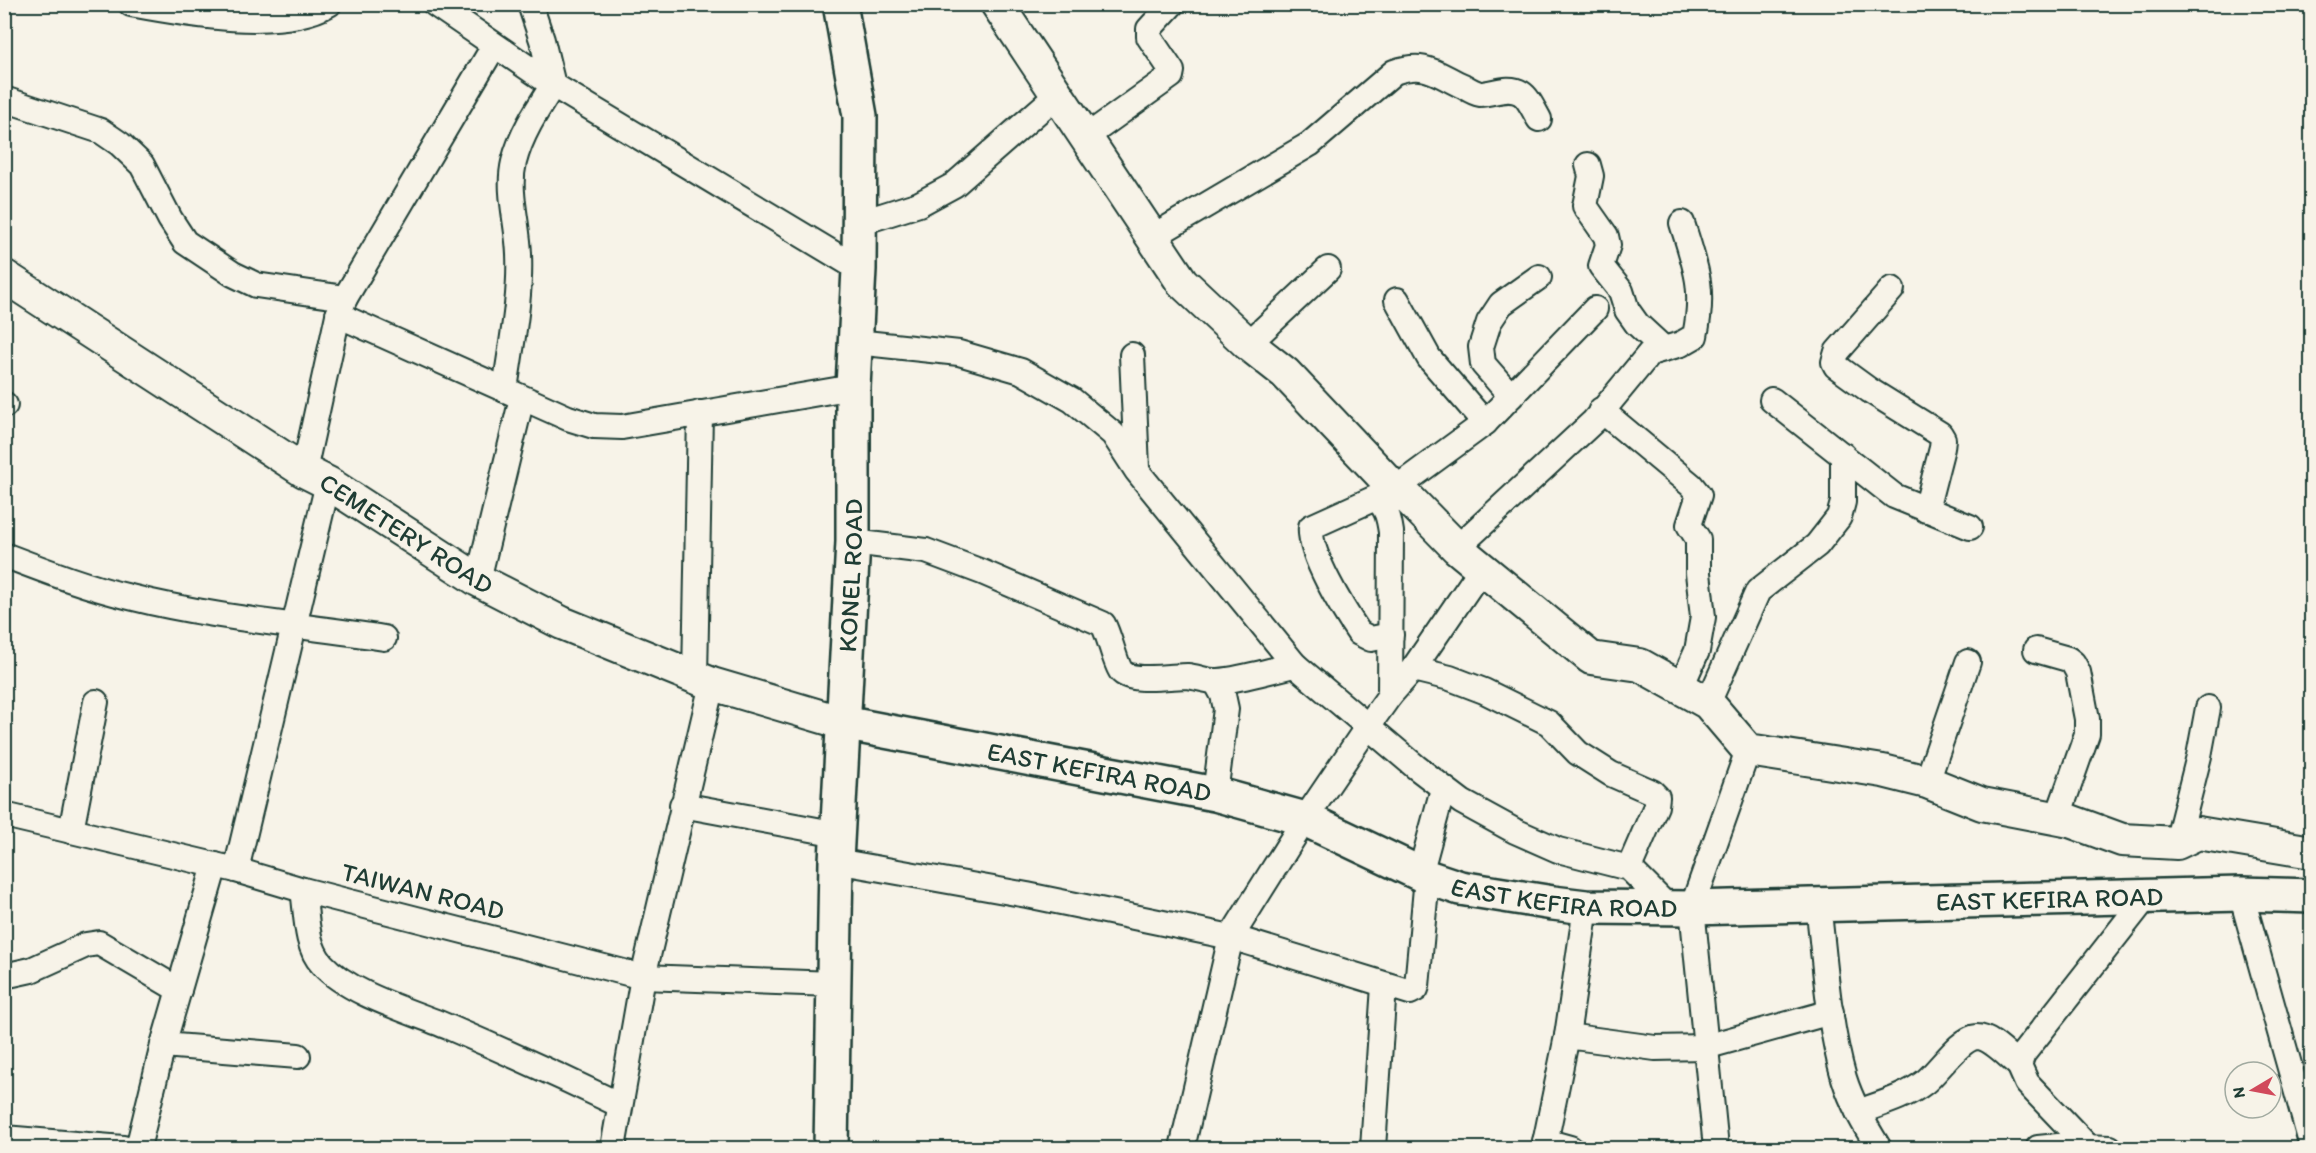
<svg xmlns="http://www.w3.org/2000/svg" width="2316" height="1153" viewBox="0 0 2316 1153" font-family="Itim,sans-serif">
<rect width="100%" height="100%" fill="#f7f3e8"/>
<filter id="ink" filterUnits="userSpaceOnUse"><feTurbulence type="fractalNoise" baseFrequency=".0167" numOctaves="2"/><feDisplacementMap in="SourceGraphic" scale="12" xChannelSelector="R" yChannelSelector="G"/><feConvolveMatrix kernelMatrix="1 2 1 2 8 2 1 2 1" color-interpolation-filters="sRGB"/></filter>
<g filter="url(#ink)">
<g fill="none" stroke-linecap="round" stroke-linejoin="round">
<g stroke="#1f3d34" stroke-width="28">
<g id="minor">
<path d="M131,4C185,14 281,32 329,4"/>
<polyline points="435,4 553,85 859,269"/>
<polyline points="4,99 101,131 120,144 142,165 170,219 185,242 233,274 256,285 345,298"/>
<polyline points="1086,137 1171,76 1172,71 1149,37 1149,29 1172,4"/>
<polyline points="1588,165 1591,176 1585,206 1606,236 1608,245 1601,266 1621,291 1627,310 1637,324 1663,348"/>
<polyline points="859,223 919,204 954,185 1058,94"/>
<path d="M1152,237L1310,144L1394,72C1425,61 1435,73 1463,86C1468,89 1474,93 1480,94C1493,94 1508,85 1521,93C1529,98 1534,111 1539,119"/>
<polyline points="1892,289 1837,352 1834,362 1836,366 1869,390 1940,434 1943,439 1942,448 1926,510"/>
<polyline points="1397,300 1429,358 1485,423"/>
<polyline points="338,315 568,418 594,426 622,427 853,387"/>
<polyline points="856,342 959,353 1021,371 1072,400 1113,434 1137,471 1295,665 1416,767 1462,802 1515,831 1558,850 1629,868 1668,907"/>
<polyline points="1248,344 1328,269"/>
<polyline points="1132,355 1137,468"/>
<path d="M505,390C511,345 521,299 519,254C518,224 507,191 514,162C521,134 537,110 553,85L542,40L530,4"/>
<polyline points="1511,396 1483,364 1481,347 1489,322 1501,304 1539,277"/>
<polyline points="1772,400 1894,496 1970,527"/>
<polyline points="4,404 5,405"/>
<polyline points="1601,410 1691,485 1699,495 1689,525 1698,539 1698,573 1703,617 1697,651 1681,687"/>
<polyline points="304,471 338,315 345,298 494,46"/>
<path d="M1376,499C1387,507 1389,519 1391,532L1390,695"/>
<path d="M853,542L926,551L982,572L1103,624C1110,637 1115,663 1121,671C1130,683 1172,676 1187,676C1198,677 1209,682 1219,681C1244,679 1270,670 1295,665"/>
<path d="M1457,548L1594,421L1650,353L1681,344L1695,336C1705,288 1696,268 1682,223"/>
<path d="M4,555C46,571 87,587 130,597C213,618 300,625 384,638"/>
<polyline points="478,580 522,398"/>
<path d="M1391,635L1371,639L1359,633C1344,611 1308,553 1311,527L1395,489L1485,423L1595,309"/>
<polyline points="2036,650 2068,659 2073,663 2078,672 2087,719 2087,734 2057,819"/>
<polyline points="1413,669 1450,678 1484,691 1549,723 1578,753 1611,774 1652,792 1657,797 1656,806 1629,868"/>
<polyline points="695,677 700,413"/>
<polyline points="1708,703 1758,591 1817,545 1839,517 1843,502 1843,455"/>
<polyline points="1927,782 1968,662"/>
<polyline points="1215,794 1226,709 1223,695 1216,682"/>
<polyline points="682,805 838,834"/>
<polyline points="4,815 236,870 303,890 643,977 833,984"/>
<polyline points="71,831 96,702"/>
<polyline points="2177,843 2199,756 2208,708"/>
<polyline points="836,861 1027,895 1231,937 1410,992 1416,989 1417,986 1427,877"/>
<polyline points="236,870 328,483"/>
<polyline points="1420,874 1443,789"/>
<path d="M303,890C307,914 305,945 322,964C350,995 414,1012 453,1029C509,1053 564,1078 620,1105"/>
<polyline points="2241,894 2312,1146"/>
<path d="M1818,904C1825,962 1828,1023 1844,1078C1852,1104 1865,1126 1879,1148"/>
<polyline points="4,976 31,970 86,945 99,943 179,990"/>
<polyline points="1567,1036 1655,1048 1705,1047 1831,1012"/>
<polyline points="163,1045 298,1056"/>
<path d="M1858,1112C1880,1104 1906,1097 1925,1082C1939,1071 1960,1038 1977,1037C1991,1037 2008,1057 2019,1065"/>
<polyline points="4,1138 123,1148"/>
<polyline points="1545,1141 1570,1148"/>
<polyline points="138,1148 163,1045 215,865"/>
<polyline points="613,1148 643,977 712,684"/>
<polyline points="1182,1148 1231,937 1305,819 1368,726 1390,695 1413,669 1482,568"/>
<polyline points="1373,1148 1384,986"/>
<polyline points="1544,1148 1567,1036 1586,907"/>
<polyline points="1716,1148 1692,908 1748,750"/>
<polyline points="2038,1148 2058,1146 2110,1148"/>
<polyline points="2089,1148 2027,1083 2019,1065 2023,1054 2147,896"/>
</g>
</g>
<g stroke="#1f3d34" stroke-width="36">
<g id="tertiary">
<polyline points="997,4 1182,282 1248,344 1285,373 1395,489 1409,499 1457,548 1591,658 1640,665 1708,703 1748,750 1883,771 1927,782 1982,804 2070,821 2122,840 2177,843 2198,833 2312,852"/>
<path id="s1" d="M4,276L304,471L328,483L478,580L562,623L712,684L843,723"/>
</g>
</g>
<g stroke="#1f3d34" stroke-width="38">
<g id="secondary">
<path id="s2" d="M843,723L1215,794L1305,819L1427,877L1460,888L1553,903L1586,907L1692,908L2241,894L2312,896"/>
<path id="s3" d="M831,1148L836,861L853,542V387L859,269L860,116L840,4"/>
</g>
</g>
<use href="#minor" stroke="#f7f3e8" stroke-width="24"/>
<use href="#tertiary" stroke="#f7f3e8" stroke-width="32"/>
<use href="#secondary" stroke="#f7f3e8" stroke-width="33"/>
</g>
</g>
<g text-anchor="middle" stroke-width="4.5" stroke-linejoin="round" paint-order="stroke">
<g font-size="26" fill="#1f3d34" stroke="#f7f3e8">
<text dy="9" stroke="none"><textPath href="#s1" startOffset="478">CEMETERY ROAD</textPath></text>
<text dy="9" stroke="none"><textPath href="#s3" startOffset="573">KONEL ROAD</textPath></text>
<text dy="9" stroke="none"><textPath href="#s2" startOffset="261">EAST KEFIRA ROAD</textPath></text>
<text transform="translate(423 891) rotate(14)" y="9">TAIWAN ROAD</text>
<text dy="9" stroke="none"><textPath href="#s2" startOffset="747">EAST KEFIRA ROAD</textPath></text>
<text dy="9" stroke="none"><textPath href="#s2" startOffset="1233">EAST KEFIRA ROAD</textPath></text>
</g>
</g>
<rect width="2316" height="1153" fill="none" stroke="#f7f3e8" stroke-width="24"/>
<rect x="12" y="12" width="2292" height="1129" fill="none" stroke="#1f3d34" stroke-width="2" filter="url(#ink)"/>
<g transform="translate(2253 1090) rotate(260)"><circle r="28" fill="#f7f3e8" stroke="#a1aaa0" stroke-width="1.5"/>
<path d="M0-4.5L10 22L0 15L-10 22Z" fill="#d1495b"/>
<text y="-9" font-size="16" font-weight="bold" text-anchor="middle" fill="#1f3d34">N</text>
</g>
</svg>
